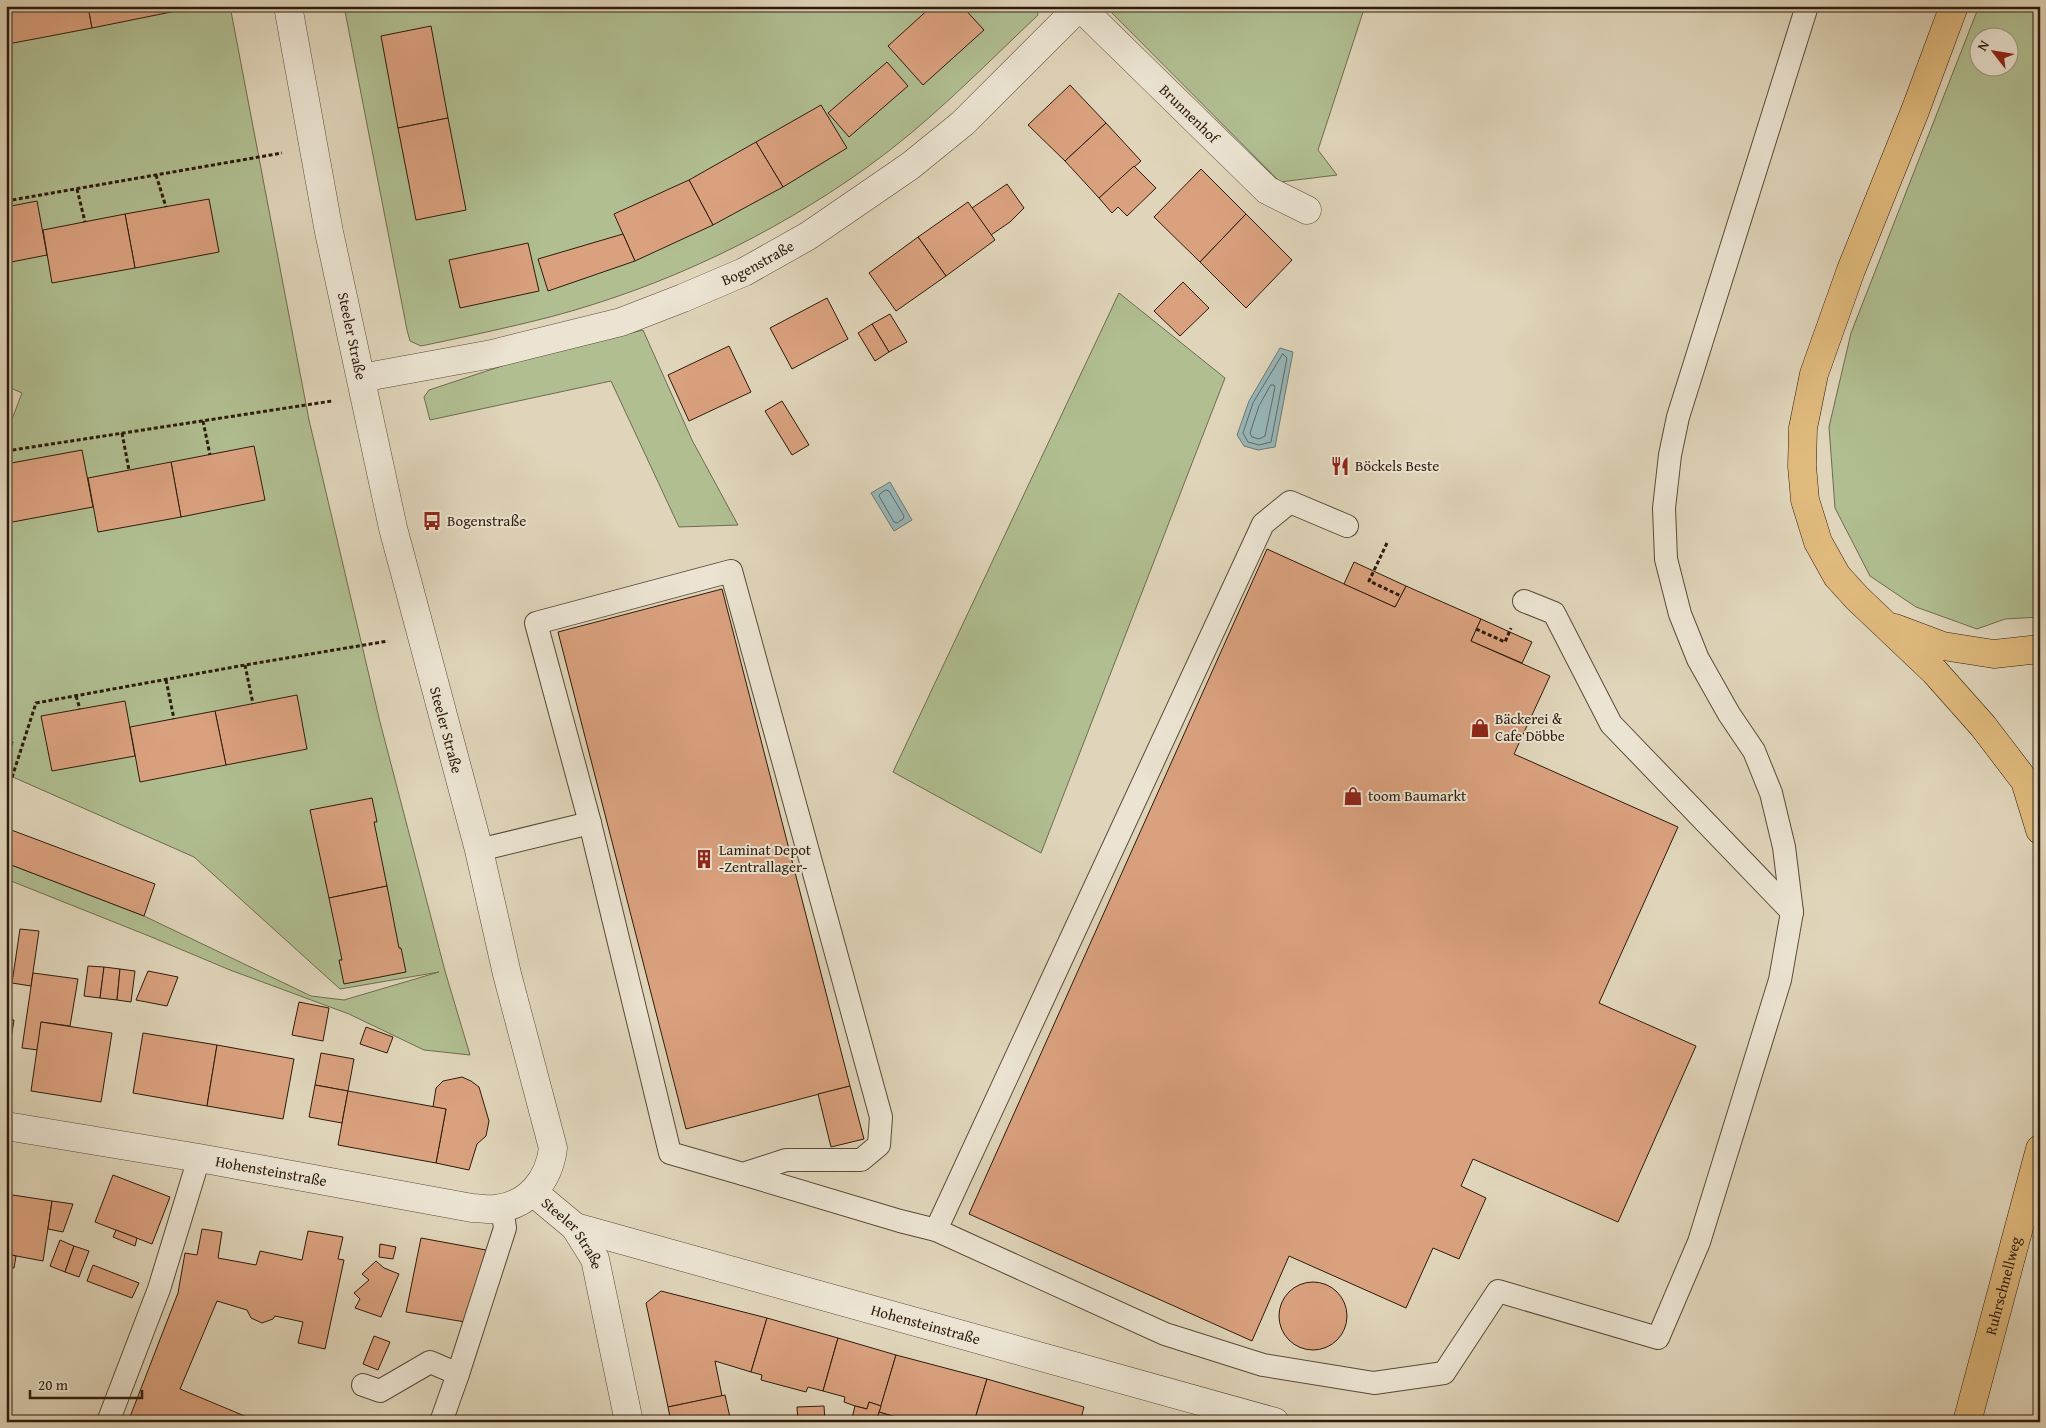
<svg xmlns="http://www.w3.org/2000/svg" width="2046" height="1428" viewBox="0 0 2046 1428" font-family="'Gentium Book Plus',serif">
<rect width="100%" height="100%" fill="#e0d5ba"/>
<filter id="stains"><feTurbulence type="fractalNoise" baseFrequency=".004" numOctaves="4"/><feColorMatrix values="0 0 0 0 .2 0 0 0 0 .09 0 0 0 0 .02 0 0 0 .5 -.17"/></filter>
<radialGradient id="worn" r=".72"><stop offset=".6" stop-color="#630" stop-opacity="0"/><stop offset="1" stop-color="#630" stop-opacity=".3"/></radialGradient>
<g fill="#b0be91" stroke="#6e6c4e" fill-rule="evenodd">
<polygon points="6,6 230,6 309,420 380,722 445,971 470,1055 424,1050 349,1014 230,970 149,936 6,879 6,863 144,916 311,996 344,1000 439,972 340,989 194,857 6,774 6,760 13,742 6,739 6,435 22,393 6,386"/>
<path d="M344,6H1037L1038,15C982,68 928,124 866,168C771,236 663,287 550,317C507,328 464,337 421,346L410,341L407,330Z"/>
<polygon points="1105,6 1365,6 1318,150 1337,175 1280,182"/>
<path d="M1979,6H2040V617L2005,619L1977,629L1916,607L1870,576L1835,508L1829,427L1851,333ZM1978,38H2008V68H1978Z"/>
<polygon points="1119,293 1225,378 1041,853 893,772"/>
<polygon points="643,330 692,440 738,525 679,527 611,381 430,420 424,397 429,390 511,363"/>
</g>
<g fill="#97b6b9" stroke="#6d7873">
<polygon points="1280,348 1293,352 1275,447 1258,450 1244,446 1237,435 1249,401"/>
<polygon points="890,482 912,520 894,531 871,493"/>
</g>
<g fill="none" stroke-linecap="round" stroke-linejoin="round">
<g stroke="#626862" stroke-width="1">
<polygon points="1283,354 1287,358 1271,442 1259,445 1248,442 1243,433 1253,403"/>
<polygon points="1271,385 1274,385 1275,387 1265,436 1259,439 1252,437 1250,433 1259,406"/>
<polygon points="886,490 889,491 904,516 903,519 897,523 894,522 879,496 880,494"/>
</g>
</g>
<g fill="#daa17e" stroke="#2d1b0b">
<polygon points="6,6 88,6 92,28 8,44 6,32"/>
<polygon points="88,6 175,6 176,11 92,28"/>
<polygon points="932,6 962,6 984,30 923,85 888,46"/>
<polygon points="431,26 448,118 398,128 381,36"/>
<polygon points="887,62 908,86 849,137 828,113"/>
<polygon points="1070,85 1106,123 1065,161 1028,125"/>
<polygon points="821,105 847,148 783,187 756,142"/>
<polygon points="448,118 466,210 416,220 398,128"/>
<polygon points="1106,123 1141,161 1099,198 1065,161"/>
<polygon points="756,142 783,187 713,225 689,180"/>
<polygon points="1134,166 1156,188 1127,216 1118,207 1112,213 1099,198"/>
<polygon points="1201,169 1246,214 1200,262 1154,217"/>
<polygon points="689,180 713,225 635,261 614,214"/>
<polygon points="1007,184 1024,208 1010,222 991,235 972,208"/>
<polygon points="209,199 219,252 135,268 125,214"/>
<polygon points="37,201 47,255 6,263 6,207"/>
<polygon points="968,202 995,240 946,276 918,237"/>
<polygon points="125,214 135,268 52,283 43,230"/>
<polygon points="1246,214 1292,260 1246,308 1200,262"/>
<polygon points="623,234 635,261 548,291 538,259"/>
<polygon points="918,237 946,276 896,311 869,273"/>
<polygon points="528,243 539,291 460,308 449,260"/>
<polygon points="1183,282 1209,308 1180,336 1154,311"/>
<polygon points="827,298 848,339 792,369 770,328"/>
<polygon points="890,314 907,342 889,352 872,324"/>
<polygon points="872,324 889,352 875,361 858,333"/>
<polygon points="729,346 751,392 689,421 668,375"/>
<polygon points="782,401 809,445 792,455 765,411"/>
<polygon points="254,446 265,500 181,517 171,462"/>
<polygon points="82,450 93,507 7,523 6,464"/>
<polygon points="171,462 181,517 98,532 88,478"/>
<polygon points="1267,549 1395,607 1406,586 1481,619 1471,641 1550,676 1514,754 1678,827 1599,1003 1696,1046 1618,1222 1473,1159 1461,1186 1486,1198 1459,1259 1433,1248 1406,1308 1289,1256 1252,1341 969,1214"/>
<polygon points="1354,562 1406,586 1395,607 1344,584"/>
<polygon points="722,589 850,1086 686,1129 558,632"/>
<polygon points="1481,619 1532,642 1522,663 1471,641"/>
<polygon points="297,695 307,749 226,765 215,711"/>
<polygon points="125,701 135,756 52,771 41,716"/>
<polygon points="215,711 226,765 140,782 130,727"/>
<polygon points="6,739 13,742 6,760"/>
<polygon points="372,798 377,822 374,822 387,886 329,898 310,810"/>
<polygon points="6,828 155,884 144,916 6,863"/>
<polygon points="387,886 399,948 401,948 406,972 344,984 339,960 342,960 329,898"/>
<polygon points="20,929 39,931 31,986 12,983"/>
<polygon points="88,966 104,967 100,998 84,996"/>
<polygon points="104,967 120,969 117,1000 100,998"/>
<polygon points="120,969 135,971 131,1002 117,1000"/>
<polygon points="148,971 178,977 167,1006 136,1000"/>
<polygon points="33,973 78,979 70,1026 41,1022 38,1050 22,1048"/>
<polygon points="299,1002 329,1008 323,1041 292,1035"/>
<polygon points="6,1019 14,1020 6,1072"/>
<polygon points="41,1022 112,1033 101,1102 31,1091"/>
<polygon points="366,1027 393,1037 387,1053 360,1044"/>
<polygon points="143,1033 217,1045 207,1106 133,1093"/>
<polygon points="217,1045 294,1059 283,1119 207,1106"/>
<polygon points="321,1053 354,1059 348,1091 315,1085"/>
<polygon points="462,1077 471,1081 479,1087 489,1121 486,1136 477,1144 469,1170 436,1163 446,1109 433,1107 436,1088 443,1081"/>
<polygon points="315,1085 348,1091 342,1123 309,1117"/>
<polygon points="850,1086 864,1139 831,1147 818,1094"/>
<polygon points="348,1091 446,1109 436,1163 338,1145"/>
<polygon points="113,1175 170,1197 152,1244 95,1222"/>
<polygon points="6,1194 52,1201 43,1261 6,1254"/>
<polygon points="52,1201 73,1204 63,1232 48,1229"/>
<polygon points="202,1229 222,1232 218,1258 256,1265 260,1251 302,1260 308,1231 343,1237 338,1259 344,1260 325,1349 298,1343 303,1322 275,1316 273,1319 262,1323 251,1318 247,1310 217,1301 180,1389 259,1422 128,1422 178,1293 185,1253 197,1255"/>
<polygon points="116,1230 137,1238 135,1246 113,1237"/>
<polygon points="421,1238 486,1250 480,1277 465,1322 406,1312"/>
<polygon points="60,1240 74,1246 65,1272 50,1266"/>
<polygon points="380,1244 396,1247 393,1259 379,1257"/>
<polygon points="74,1246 89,1251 79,1277 65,1272"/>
<polygon points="6,1254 16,1256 14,1268 6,1267"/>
<polygon points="376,1261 384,1268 399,1274 381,1317 355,1308 360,1299 354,1293 369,1280 362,1274"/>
<polygon points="93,1265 139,1283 132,1298 87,1281"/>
<circle cx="1313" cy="1316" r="34"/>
<polygon points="661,1291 767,1318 751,1372 715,1361 722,1396 668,1407 646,1303"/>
<polygon points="767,1318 838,1338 823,1391 808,1387 806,1392 761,1380 762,1375 751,1372"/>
<polygon points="374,1336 390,1342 378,1370 363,1364"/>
<polygon points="838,1338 896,1355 881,1406 869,1402 867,1409 855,1406 844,1402 845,1397 823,1391"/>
<polygon points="896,1355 987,1379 974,1422 912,1422 879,1412"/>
<polygon points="987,1379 1084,1407 1080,1422 974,1422"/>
<polygon points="725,1395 731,1422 671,1422 668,1407"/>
<polygon points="869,1402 881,1406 876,1422 851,1422 855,1406 867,1409"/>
<polygon points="824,1406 825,1422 798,1422 797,1407"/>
<polygon points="879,1412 912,1422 876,1422"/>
</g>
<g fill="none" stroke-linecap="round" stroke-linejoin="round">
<g stroke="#5a4a37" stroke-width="24">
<g id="lane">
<polyline points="1347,526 1290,502 1263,524 936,1230 1165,1334 1263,1365 1374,1383 1444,1373 1498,1291 1658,1338 1699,1242 1780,980 1792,912 1784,847 1771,793 1754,751 1729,714 1698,659 1680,614 1666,559 1664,508 1670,455 1678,417 1807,6"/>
<polygon points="731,571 881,1117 879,1145 861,1160 786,1160 743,1174 670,1153 590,823 536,623"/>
<polyline points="1524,601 1554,613 1611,724 1792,912"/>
<polyline points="479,850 590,823"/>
<polyline points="743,1174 900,1221 936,1230"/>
<polyline points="363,1385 380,1391 430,1362 458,1374"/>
<polyline points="108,1422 159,1289 199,1158"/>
<polyline points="441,1422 458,1374 505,1228 502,1207"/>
</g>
</g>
<g stroke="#5a4a37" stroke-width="29">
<g id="street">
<path id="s1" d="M1079,6L1267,190L1307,210"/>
<path id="s2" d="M361,378L492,354L621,322L683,298L744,272L808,236L910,166L963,123L1079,7"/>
<path id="s3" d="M6,1126L199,1158L472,1208C480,1208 488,1210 496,1209C529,1205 549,1180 553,1148L507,974L479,850L393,528L329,232L288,6"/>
<path id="s4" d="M533,1192L575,1227L595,1259L629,1422"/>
<path id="s5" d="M575,1227L1275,1422"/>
</g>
</g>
<g stroke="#2d1b0b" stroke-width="29">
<g id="highway">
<polyline points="1954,6 1915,111 1851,270 1814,374 1803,428 1802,466 1805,500 1818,542 1837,576 1857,598 1935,672 1983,726 2025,781 2040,830"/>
<polyline points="1895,628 1943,646 1994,654 2040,649"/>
<path id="s6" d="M1967,1422L2040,1149"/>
</g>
</g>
<g stroke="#2d1b0b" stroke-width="3" stroke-dasharray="4 2.5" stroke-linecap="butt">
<polyline points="156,175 166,207"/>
<polyline points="77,189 85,222"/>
<polyline points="6,201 282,153"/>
<polyline points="203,421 210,455"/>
<polyline points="122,433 129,470"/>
<polyline points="6,451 332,401"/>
<polyline points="1387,543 1369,581 1401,596"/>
<polyline points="1476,629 1505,642 1511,628"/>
<polyline points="245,665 253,704"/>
<polyline points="166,680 174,719"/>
<polyline points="76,696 80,709"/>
<polyline points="6,796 36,703 245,665 388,641"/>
</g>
<use href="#lane" stroke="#ebe4d2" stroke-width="22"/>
<use href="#street" stroke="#ebe4d2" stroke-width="28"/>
<use href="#highway" stroke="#e0ba7d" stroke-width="28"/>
</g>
<defs>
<g id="restaurant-bare" transform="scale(1.5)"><path d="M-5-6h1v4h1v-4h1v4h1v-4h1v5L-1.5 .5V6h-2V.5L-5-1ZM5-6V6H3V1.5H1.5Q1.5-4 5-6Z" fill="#8f2418" stroke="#ebe4d2" stroke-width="2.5" paint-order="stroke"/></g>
<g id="bus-bare" transform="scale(1.5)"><path d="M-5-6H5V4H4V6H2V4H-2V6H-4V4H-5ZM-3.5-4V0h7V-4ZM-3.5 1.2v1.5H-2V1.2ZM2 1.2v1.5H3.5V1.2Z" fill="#8f2418" stroke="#ebe4d2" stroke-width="2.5" paint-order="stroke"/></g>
<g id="shop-bare" transform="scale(1.5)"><path d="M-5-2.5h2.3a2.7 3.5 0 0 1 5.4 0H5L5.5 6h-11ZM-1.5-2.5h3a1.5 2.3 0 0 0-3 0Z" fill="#8f2418" stroke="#ebe4d2" stroke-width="2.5" paint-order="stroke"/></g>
<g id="building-bare" transform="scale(1.5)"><path d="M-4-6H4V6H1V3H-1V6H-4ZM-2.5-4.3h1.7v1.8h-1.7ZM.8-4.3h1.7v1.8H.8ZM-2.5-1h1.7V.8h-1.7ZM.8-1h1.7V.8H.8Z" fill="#8f2418" stroke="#ebe4d2" stroke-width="2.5" paint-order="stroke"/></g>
</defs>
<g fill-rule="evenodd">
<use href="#restaurant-bare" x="1340" y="466"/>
<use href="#bus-bare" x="432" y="521"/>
<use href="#shop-bare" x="1480" y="728"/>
<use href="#shop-bare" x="1353" y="796"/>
<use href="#building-bare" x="704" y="859"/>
</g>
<g text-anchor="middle" stroke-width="4" stroke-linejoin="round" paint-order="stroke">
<g font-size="15" fill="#2d1b0b" stroke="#ebe4d2">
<text dy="5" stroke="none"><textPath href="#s1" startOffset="154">Brunnenhof</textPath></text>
<text dy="5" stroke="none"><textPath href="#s2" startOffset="415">Bogenstraße</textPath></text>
<text transform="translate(352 336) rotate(78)" y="5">Steeler Straße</text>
<text transform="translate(446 730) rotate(75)" y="5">Steeler Straße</text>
<text dy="5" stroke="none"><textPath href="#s3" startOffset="269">Hohensteinstraße</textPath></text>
<text dy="5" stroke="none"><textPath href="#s4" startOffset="58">Steeler Straße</textPath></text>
<text dy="5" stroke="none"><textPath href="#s6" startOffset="141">Ruhrschnellweg</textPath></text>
<text dy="5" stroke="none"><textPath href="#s5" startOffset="364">Hohensteinstraße</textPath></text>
</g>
<g font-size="15" fill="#2d1b0b" stroke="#ebe4d2" text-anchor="start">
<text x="1355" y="471">Böckels Beste</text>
<text x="447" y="526">Bogenstraße</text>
<text x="1495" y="724">Bäckerei &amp;<tspan x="1495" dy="17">Cafe Döbbe</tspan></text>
<text x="1368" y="801">toom Baumarkt</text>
<text x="719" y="855">Laminat Depot<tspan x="719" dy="17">-Zentrallager-</tspan></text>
</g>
</g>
<rect width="2046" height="1428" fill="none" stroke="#e0d5ba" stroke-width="25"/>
<rect x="8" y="8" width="2031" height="1413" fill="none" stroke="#2d1b0b" stroke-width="2.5"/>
<rect x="12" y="12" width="2021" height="1403" fill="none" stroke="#2d1b0b"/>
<g transform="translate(1994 52) rotate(301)"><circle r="24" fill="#ebe4d2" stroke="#9f9482"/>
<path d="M0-4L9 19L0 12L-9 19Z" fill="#8f2418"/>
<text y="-8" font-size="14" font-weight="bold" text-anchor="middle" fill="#2d1b0b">N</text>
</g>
<path d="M30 1390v8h112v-8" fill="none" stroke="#2d1b0b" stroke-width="2.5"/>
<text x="38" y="1390" font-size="15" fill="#2d1b0b" stroke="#ebe4d2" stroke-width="4" paint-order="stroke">20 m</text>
<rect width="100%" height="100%" filter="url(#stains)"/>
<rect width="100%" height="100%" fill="url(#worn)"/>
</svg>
